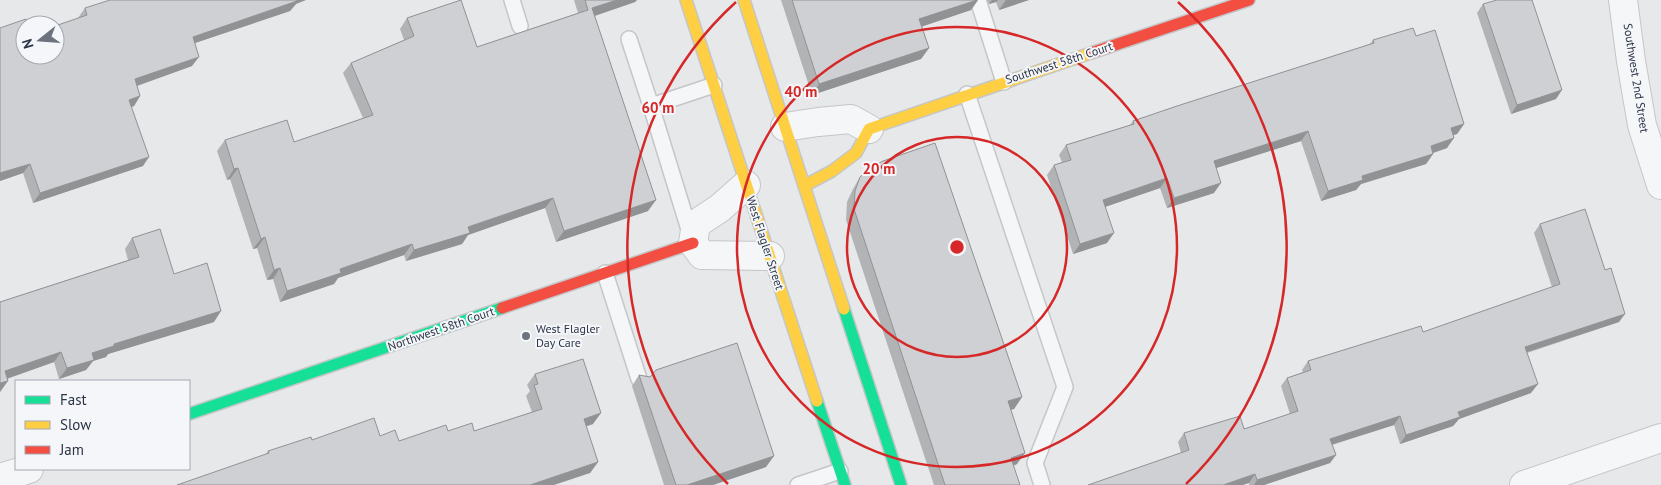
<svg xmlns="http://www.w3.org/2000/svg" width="1661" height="485" viewBox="0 0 1661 485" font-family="'PT Sans',sans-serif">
<rect width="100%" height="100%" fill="#e6e8ea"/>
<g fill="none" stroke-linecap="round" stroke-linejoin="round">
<g stroke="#c4c6c8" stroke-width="18">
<g id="lane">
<polyline points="512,0 520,26"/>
<polyline points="978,0 1004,82"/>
<polyline points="629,39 651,106 714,85"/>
<polyline points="967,94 1065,387 1035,463 1042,485"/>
<polyline points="651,106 691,236"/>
<polyline points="605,273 639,379"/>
<polyline points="798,485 840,471"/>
</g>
</g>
<g stroke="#c4c6c8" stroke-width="30">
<g id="street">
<polyline points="1623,0 1631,61 1642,125 1661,185"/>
<polyline points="785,127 818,122 851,119 869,129"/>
<polyline points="746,185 720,208 696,224 693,243 702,255 770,256"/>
<polyline points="0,478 29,469"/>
<polyline points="1524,485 1661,438"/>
</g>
</g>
<g stroke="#c4c6c8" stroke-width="14">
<g id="fast">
<polyline points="844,309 901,485"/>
<polyline points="817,401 845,485"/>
<polyline points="189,414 502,308"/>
</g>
</g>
<g stroke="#c4c6c8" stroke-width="14">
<g id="slow">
<polyline points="686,0 817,401"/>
<polyline points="744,0 844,309"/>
<polyline points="804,186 832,171 856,153 869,129 1091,53"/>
</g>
</g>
<g stroke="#c4c6c8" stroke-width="14">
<g id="jam">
<polyline points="1091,53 1249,0"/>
<polyline points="502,308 693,243"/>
</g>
</g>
<use href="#lane" stroke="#f5f6f7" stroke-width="15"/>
<use href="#street" stroke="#f5f6f7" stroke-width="28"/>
<use href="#fast" stroke="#16e098" stroke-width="11"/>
<use href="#slow" stroke="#ffcf43" stroke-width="11"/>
<use href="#jam" stroke="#f24e42" stroke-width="11"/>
</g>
<g fill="#b1b3b5">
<polygon points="574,0 637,0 635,2 595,16 648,211 556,242 545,208 468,235 462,244 406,261 404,255 338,278 334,284 280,302 273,279 267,280 257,248 253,249 230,179 227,180 217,151 225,140 294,142 363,118 343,73 351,63 404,40 400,29 407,18 477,47 578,13"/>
<polygon points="781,0 978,0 971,10 922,26 929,48 921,59 812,95"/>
<polygon points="987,0 1029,0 999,10 996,2 989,4"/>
<polygon points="296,4 290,11 195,43 192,66 137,86 140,96 134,106 131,107 143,166 33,203 23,173 0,181 0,28 25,55 78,18 85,8"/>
<polygon points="1483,4 1556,99 1511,114 1477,13"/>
<polygon points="1416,36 1464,124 1457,134 1453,135 1447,148 1433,153 1433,154 1426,164 1361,184 1356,190 1321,201 1301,141 1216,168 1214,193 1167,208 1160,188 1105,207 1107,243 1073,254 1047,175 1054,165 1062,162 1059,155 1066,145 1130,125 1133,121 1370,44 1373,40"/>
<polygon points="860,177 1022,397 1014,409 1011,409 1017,464 1013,466 1020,485 934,485 846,220 847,202 853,189"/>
<polygon points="1540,224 1619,322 1527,353 1531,393 1459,419 1453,426 1400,444 1394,425 1332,445 1336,455 1330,463 1264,485 1249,485 1249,483 1181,453 1178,442 1184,433 1244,429 1290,414 1281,386 1287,378 1303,372 1302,370 1308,361 1423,332 1552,287 1534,233"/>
<polygon points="132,238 174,274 214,322 108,354 106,357 93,361 86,370 59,379 54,362 7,379 0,392 0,302 128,260 125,249"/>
<polygon points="535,374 593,424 586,426 598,462 590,473 266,454 268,451 312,440 380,436 399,441 448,431 474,431 532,412 526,396 530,391 527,385"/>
<polygon points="639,375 766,467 713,485 664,485 632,386"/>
</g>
<g fill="#909294">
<polygon points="293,0 306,0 296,4 290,11 186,46 193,37"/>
<polygon points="617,0 637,0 635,2 585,19 592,8"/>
<polygon points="977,0 978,0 971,10 912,30 919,19"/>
<polygon points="992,0 998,0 996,2 989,4"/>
<polygon points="1006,0 1029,0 999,10"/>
<polygon points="929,48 921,59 812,95 819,84"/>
<polygon points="199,57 192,66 128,89 135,79"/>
<polygon points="1562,90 1556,99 1511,114 1517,105"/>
<polygon points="140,96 134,106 122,110 129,100"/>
<polygon points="1464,124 1457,134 1444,138 1451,128"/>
<polygon points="1308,131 1301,141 1207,171 1214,161"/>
<polygon points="1454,138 1447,148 1424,156 1431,146"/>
<polygon points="1433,154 1426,164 1361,184 1356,190 1321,201 1328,191 1362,176"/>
<polygon points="149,157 143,166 33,203 40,193"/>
<polygon points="30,164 23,173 0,181 0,173"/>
<polygon points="238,168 230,179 227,180 234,169"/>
<polygon points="1167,178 1160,188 1096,210 1103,200"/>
<polygon points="1221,183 1214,193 1167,208 1174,198"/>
<polygon points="553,198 545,208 468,235 462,244 406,261 414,250 468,227"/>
<polygon points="656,200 648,211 556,242 564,231"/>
<polygon points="1114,233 1107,243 1073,254 1080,244"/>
<polygon points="265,237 257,248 253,249 261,239"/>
<polygon points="412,244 404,255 338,278 334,284 280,302 287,291 340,269"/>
<polygon points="280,268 273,279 267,280 274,270"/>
<polygon points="221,311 214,322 108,354 106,357 93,361 86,370 59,379 67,368 92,353 114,344"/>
<polygon points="1625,314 1619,322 1518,355 1525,347"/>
<polygon points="61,352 54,362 0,381 5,371"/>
<polygon points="8,381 0,392 0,383"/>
<polygon points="1538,384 1531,393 1459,419 1453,426 1400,444 1406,435 1458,412"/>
<polygon points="1022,397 1014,409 1000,413 1008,401"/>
<polygon points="601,413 593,424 576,430 584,419"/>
<polygon points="1400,416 1394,425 1324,447 1330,439"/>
<polygon points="1025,453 1017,464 1003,470 1011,458"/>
<polygon points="1336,455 1330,463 1264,485 1254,485 1257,480"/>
<polygon points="774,456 766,467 713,485 687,485"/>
<polygon points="598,462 590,473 554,485 530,485"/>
<polygon points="1255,474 1249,483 1243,485 1223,485"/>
</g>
<g fill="#ced0d3" stroke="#909294">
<polygon points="110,0 297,0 297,1 193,37 199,57 135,79 140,96 129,100 149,157 40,193 30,164 0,173 0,28 26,19 28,25 25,25 25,55 55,55 55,26 87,15 85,8"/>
<polygon points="461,0 477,47 588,10 585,0 617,0 592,8 656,200 564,231 553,198 468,227 470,233 414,250 412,244 340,269 341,273 287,291 280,268 274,270 265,237 261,239 238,168 234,169 225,140 287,120 294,142 373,115 351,63 414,36 407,18"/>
<polygon points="792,0 977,0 919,19 929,48 819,84"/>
<polygon points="1497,0 1532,0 1562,90 1517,105 1483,4"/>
<polygon points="1413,28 1416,36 1435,30 1464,124 1451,128 1454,138 1431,146 1433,154 1362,176 1363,180 1328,191 1308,131 1214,161 1221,183 1174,198 1167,178 1103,200 1114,233 1080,244 1054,165 1071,160 1066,145 1134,124 1133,121 1177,106 1374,43 1373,40"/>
<polygon points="935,143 1022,397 1008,401 1025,453 1011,458 1020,485 945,485 854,209 855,191 860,177 871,167 883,161"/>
<polygon points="1585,209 1605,270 1611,268 1625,314 1525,347 1538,384 1458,412 1460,417 1406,435 1400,416 1330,439 1336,455 1257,480 1255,474 1223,485 1088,485 1189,450 1184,433 1240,416 1244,429 1298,411 1287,378 1311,370 1308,361 1421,326 1423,332 1560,284 1540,224"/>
<polygon points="160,229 174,274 207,263 221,311 114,344 114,346 92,353 94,360 67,368 61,352 5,371 8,381 0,383 0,302 139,257 132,238"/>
<polygon points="737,343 774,456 687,485 676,485 639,375 650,377 656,370"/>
<polygon points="583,359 601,413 584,419 598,462 530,485 177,485 269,453 268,451 311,437 312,440 374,418 380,436 395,430 399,441 446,425 448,431 472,423 474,431 542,409 534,385 538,384 535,374"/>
</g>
<g fill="none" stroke="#d62828" stroke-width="2.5">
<circle cx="957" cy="247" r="110"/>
<circle cx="957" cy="247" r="220"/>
<path d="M728 484A330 330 0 0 1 736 2M1178 2A330 330 0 0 1 1186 484"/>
</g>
<circle fill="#6c737f" stroke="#f4f6f9" stroke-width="2" cx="526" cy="336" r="5"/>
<g text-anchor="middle" stroke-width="4" stroke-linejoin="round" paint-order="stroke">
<g font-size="12" fill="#2b3445" stroke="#f4f6f9">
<text transform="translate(1059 63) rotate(-18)" y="4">Southwest 58th Court</text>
<text transform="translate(1636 78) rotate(81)" y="4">Southwest 2nd Street</text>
<text transform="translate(765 243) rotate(72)" y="4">West Flagler Street</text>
<text transform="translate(441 329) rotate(-19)" y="4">Northwest 58th Court</text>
</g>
<g font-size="12" fill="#2b3445" stroke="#f4f6f9" text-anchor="start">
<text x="536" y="333">West Flagler<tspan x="536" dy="14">Day Care</tspan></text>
</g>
</g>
<circle cx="957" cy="247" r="8" fill="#d62828" stroke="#f4f6f9" stroke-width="2.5"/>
<g font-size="15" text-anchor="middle" font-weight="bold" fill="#d62828" stroke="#f4f6f9" stroke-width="4" stroke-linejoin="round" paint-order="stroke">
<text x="801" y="97">40 m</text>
<text x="658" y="113">60 m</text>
<text x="879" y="174">20 m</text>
</g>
<rect x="15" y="380" width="175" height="90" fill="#f4f6f9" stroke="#a4a8b1"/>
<rect x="25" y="396" width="25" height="8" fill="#16e098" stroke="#a4a8b1"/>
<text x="60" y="405" font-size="15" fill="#2b3445">Fast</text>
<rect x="25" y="421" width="25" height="8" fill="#ffcf43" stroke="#a4a8b1"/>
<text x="60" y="430" font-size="15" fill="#2b3445">Slow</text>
<rect x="25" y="446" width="25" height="8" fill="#f24e42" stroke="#a4a8b1"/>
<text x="60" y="455" font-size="15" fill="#2b3445">Jam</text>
<g transform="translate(40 40) rotate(253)"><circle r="24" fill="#f4f6f9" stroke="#a4a8b1"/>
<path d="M0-4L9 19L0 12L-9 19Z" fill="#6c737f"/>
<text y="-8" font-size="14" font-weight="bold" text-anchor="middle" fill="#2b3445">N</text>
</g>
</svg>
